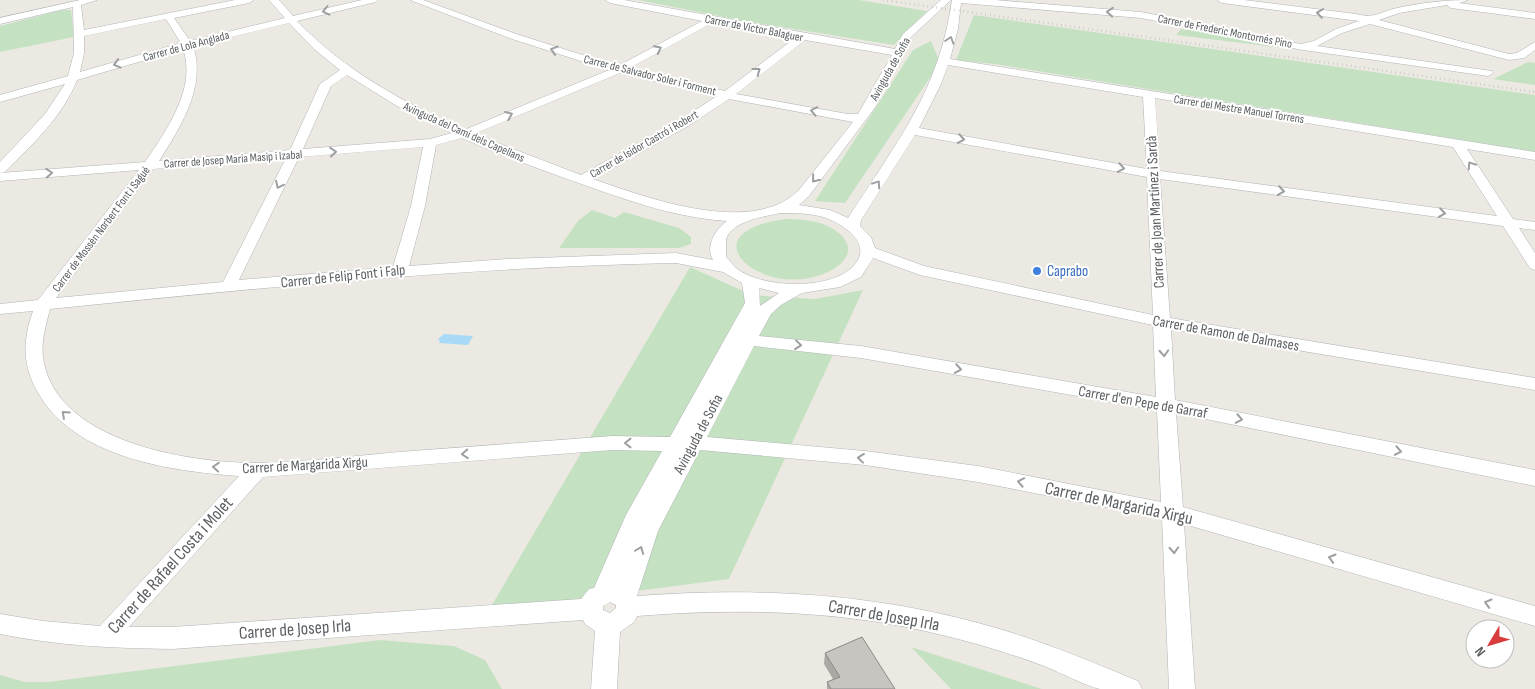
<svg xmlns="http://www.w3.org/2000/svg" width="1535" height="689" viewBox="0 0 1535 689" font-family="'Sofia Sans Condensed',sans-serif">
<rect width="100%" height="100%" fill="#ece9e3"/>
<g fill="#c4e2c1">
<polygon points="638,0 859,0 927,11 894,45 744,21"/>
<polygon points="62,10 71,10 74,37 0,52 0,26"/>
<polygon points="974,15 1535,95 1535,152 995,64 956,60"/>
<polygon points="1181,29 1196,31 1199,29 1292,49 1176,35"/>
<polygon points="931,41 940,63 845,203 815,201 913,50"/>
<polygon points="1528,62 1535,63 1535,85 1493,79"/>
<polygon points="592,210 615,218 624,212 679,228 691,237 691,244 679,248 559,248 578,221"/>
<path d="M786,219C798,219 811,220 823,224C857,238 856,261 823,274C763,299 683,233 786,219Z"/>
<polygon points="690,267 752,295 815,299 863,290 729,579 489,610"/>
<polygon points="380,640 454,646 485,660 502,689 0,689 0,675 25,682 48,682"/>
<polygon points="911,647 1042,689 951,689"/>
</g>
<polygon fill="#a8daf7" points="444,334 473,336 468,345 439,343 440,341 438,339"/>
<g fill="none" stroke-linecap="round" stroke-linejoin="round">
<g stroke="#b0b3b7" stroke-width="1">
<path id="minor" d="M80,0H97L81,5L84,30L235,0H254L249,3L174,18L190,41L285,18L269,0H279L293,16L362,0H378L376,2L297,21C344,70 403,102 464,130L609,70L512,39L410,0H423L519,35L618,66L702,21L610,3L605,0H624L895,49L903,34L941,0H951L911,37L876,106L809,196L799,205L830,210L848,218C897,142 939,91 952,0H995L1141,12L1301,44L1314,41L1336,29L1359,21L1222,3L1217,0H1244L1356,14C1376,19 1379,12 1397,8C1421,3 1444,0 1468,0L1459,3L1535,13V19L1451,8L1447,5L1399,13L1379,20L1509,54L1517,53L1535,42V50L1524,58L1509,60L1370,24L1342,33L1317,46L1492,71L1493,73L1488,76L1303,50L1141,18L961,3L958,29L950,59L1535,152V160L1467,149L1513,219L1535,222V230L1519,228L1535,253V270L1530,268L1503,226L1160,179L1170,318L1535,378V390L1171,329L1175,400L1535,470V486L1176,413L1183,507L1535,606V626L1184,524L1195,689H1169L1162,518L978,482L865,465L700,450L658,531L637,596C755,587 874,593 989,626C1040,640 1089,661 1138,681L1142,689C1129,689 1113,689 1100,689C1086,686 1059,672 1044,666C1012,654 979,644 946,636C845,610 740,608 637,616L634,622L620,632L617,689H591L595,631L585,624L583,620L172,649C113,648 59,646 0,634V614L43,621L100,626L239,476C170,471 74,458 37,391C27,373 23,353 27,333C28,325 31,318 33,311L0,314V304L38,300L139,170L0,181V173L145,162C166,131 197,88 183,49L77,80C63,116 32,145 5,172L0,173V162L45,114L65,84L0,102V95L68,76L74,53L73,7L0,24V18ZM166,19L181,43L80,72L84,53V36ZM289,23L314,49L340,70L320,84L290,150L159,161C180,128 207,86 193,46ZM712,23L795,38L725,91L628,69ZM805,40L892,55L858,114H848L736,94ZM948,65L1143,97L1147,169L919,128L941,84ZM620,73L717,96L680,120L581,175L474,134ZM347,75L397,106L452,133L430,139L303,149L331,86ZM1155,98L1453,147L1497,216L1160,171ZM729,99L853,122L799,190C752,237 648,198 593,179L688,126ZM915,135L1147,177L1153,315L924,266L875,248L871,237L860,226L861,220ZM462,138C503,156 545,171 587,186C632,202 679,218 727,221C715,229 705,247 713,260L676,253L507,259L409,266L425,206L436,145ZM423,147L411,206L393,267L239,280L299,157ZM286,158L223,282L56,298L153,169ZM781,213C795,213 809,213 823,217C845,224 878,247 849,270C824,290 761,288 736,268C733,265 729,260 726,257C726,251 726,246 726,240C730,221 766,216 781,213ZM873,258L920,275L1153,325L1156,397L861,346L759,336L771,314L781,305L802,293L840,287L861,277ZM676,263L723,272L742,283L745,303L670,437L612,436C545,441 479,446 412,451C361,455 309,462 257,463C189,463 54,442 43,357C41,341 46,325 50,309C259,288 466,267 676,263ZM759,288L779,293L760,306ZM754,346L861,358L1157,410L1161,502L978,466L865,451L707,437ZM612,450L662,451L626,515L594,588L589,589L581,599L172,627H129L263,477ZM610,602L616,605V608L610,613L603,610V606Z"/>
</g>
<use href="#minor" fill="#fff" fill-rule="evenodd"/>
<polyline stroke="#b1b2b2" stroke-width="2.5" stroke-dasharray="0.5 4" stroke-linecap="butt" points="883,0 1535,92"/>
</g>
<polygon fill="#aca9a4" points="825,653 895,689 827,689 827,682 833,679 824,664"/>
<polygon fill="#c8c4bf" stroke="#8c8986" points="862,637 895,689 831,689 827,682 840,677 825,653"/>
<defs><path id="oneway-chevron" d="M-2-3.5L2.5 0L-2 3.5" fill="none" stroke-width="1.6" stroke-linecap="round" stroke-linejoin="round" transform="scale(1.25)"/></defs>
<g stroke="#9d9fa1">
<use href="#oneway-chevron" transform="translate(326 11) rotate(167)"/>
<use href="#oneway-chevron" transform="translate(1110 12) rotate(-175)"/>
<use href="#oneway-chevron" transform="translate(1320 13) rotate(-172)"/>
<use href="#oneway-chevron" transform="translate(950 40) rotate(-72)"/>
<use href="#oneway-chevron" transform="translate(658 49) rotate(-27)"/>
<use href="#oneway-chevron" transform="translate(554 50) rotate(-163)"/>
<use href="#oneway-chevron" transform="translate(117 64) rotate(164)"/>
<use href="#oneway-chevron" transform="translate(757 71) rotate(-37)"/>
<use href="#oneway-chevron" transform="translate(814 111) rotate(-169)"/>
<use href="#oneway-chevron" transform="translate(509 115) rotate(-23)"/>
<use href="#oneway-chevron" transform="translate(961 139) rotate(10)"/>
<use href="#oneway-chevron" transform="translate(333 152) rotate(-4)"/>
<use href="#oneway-chevron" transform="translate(1471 165) rotate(-123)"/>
<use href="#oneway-chevron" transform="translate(1121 168) rotate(10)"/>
<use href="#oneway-chevron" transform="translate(49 173) rotate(-4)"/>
<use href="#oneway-chevron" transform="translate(815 179) rotate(129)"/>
<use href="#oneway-chevron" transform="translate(877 184) rotate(-56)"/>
<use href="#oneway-chevron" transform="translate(279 185) rotate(116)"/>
<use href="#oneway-chevron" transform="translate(1281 191) rotate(8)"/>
<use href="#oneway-chevron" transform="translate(1442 213) rotate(8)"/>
<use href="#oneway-chevron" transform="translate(798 345) rotate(6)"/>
<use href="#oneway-chevron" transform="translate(1164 353) rotate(87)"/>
<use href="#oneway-chevron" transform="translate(958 369) rotate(10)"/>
<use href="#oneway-chevron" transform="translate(65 414) rotate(-138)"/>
<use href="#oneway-chevron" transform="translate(1239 419) rotate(11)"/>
<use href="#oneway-chevron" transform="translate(628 443) rotate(-180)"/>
<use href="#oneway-chevron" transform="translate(1398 451) rotate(11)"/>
<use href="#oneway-chevron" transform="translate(465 454) rotate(176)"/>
<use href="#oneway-chevron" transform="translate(861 458) rotate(-174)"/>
<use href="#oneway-chevron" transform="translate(216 467) rotate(-176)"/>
<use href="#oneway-chevron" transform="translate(1021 482) rotate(-169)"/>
<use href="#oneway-chevron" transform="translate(640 550) rotate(-69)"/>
<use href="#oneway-chevron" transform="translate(1174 550) rotate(87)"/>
<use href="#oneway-chevron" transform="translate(1332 558) rotate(-164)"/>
<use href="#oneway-chevron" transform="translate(1488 603) rotate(-164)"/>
</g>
<circle fill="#3f7fe0" stroke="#fff" stroke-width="2" cx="1037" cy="271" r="5"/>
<g text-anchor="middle" stroke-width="4" stroke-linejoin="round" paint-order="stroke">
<g font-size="12" fill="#5b5f62" stroke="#fff">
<text transform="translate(754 28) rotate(11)" y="4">Carrer de Víctor Balaguer</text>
<text transform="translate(1225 31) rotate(11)" y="4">Carrer de Frederic Montornés Pino</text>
<text transform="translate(186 46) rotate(-15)" y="4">Carrer de Lola Anglada</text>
<text transform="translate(890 69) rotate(-61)" y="4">Avinguda de Sofia</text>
<text transform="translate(650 75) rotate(14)" y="4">Carrer de Salvador Soler i Forment</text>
<text transform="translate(1239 109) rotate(9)" y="4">Carrer del Mestre Manuel Torrens</text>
<text transform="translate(464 132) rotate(24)" y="4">Avinguda del Camí dels Capellans</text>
<text transform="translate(644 144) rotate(-30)" y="4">Carrer de Isidor Castró i Robert</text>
<text transform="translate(233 159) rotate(-4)" y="4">Carrer de Josep Maria Masip i Izabal</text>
<text transform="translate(101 229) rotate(-53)" y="4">Carrer de Mossèn Norbert Font i Sagué</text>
</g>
<g font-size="15" fill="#5b5f62" stroke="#fff">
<text transform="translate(1155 212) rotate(-93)" y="5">Carrer de Joan Martínez i Sardà</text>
<text transform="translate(343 276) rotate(-6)" y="5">Carrer de Felip Font i Falp</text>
<text transform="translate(1226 333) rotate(10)" y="5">Carrer de Ramon de Dalmases</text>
<text transform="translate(1143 402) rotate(10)" y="5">Carrer d'en Pepe de Garraf</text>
<text transform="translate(698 434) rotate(-62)" y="5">Avinguda de Sofia</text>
<text transform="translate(305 465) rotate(-3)" y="5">Carrer de Margarida Xirgu</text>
</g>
<g font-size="15" fill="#366cbe" stroke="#fff" text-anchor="start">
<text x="1047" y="276">Caprabo</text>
</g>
<g font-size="18" fill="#5b5f62" stroke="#fff">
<text transform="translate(1119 503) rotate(12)" y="6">Carrer de Margarida Xirgu</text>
<text transform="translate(170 565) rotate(-48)" y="6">Carrer de Rafael Costa i Molet</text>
<text transform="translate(884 615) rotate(10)" y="6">Carrer de Josep Irla</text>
<text transform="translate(295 629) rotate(-4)" y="6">Carrer de Josep Irla</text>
</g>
</g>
<g transform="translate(1490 644) rotate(232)"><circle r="24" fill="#ffffff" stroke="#bdbfc0"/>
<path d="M0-4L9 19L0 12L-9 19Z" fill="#d83d3c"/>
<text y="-8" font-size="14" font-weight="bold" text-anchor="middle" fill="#5b5f62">N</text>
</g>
</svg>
